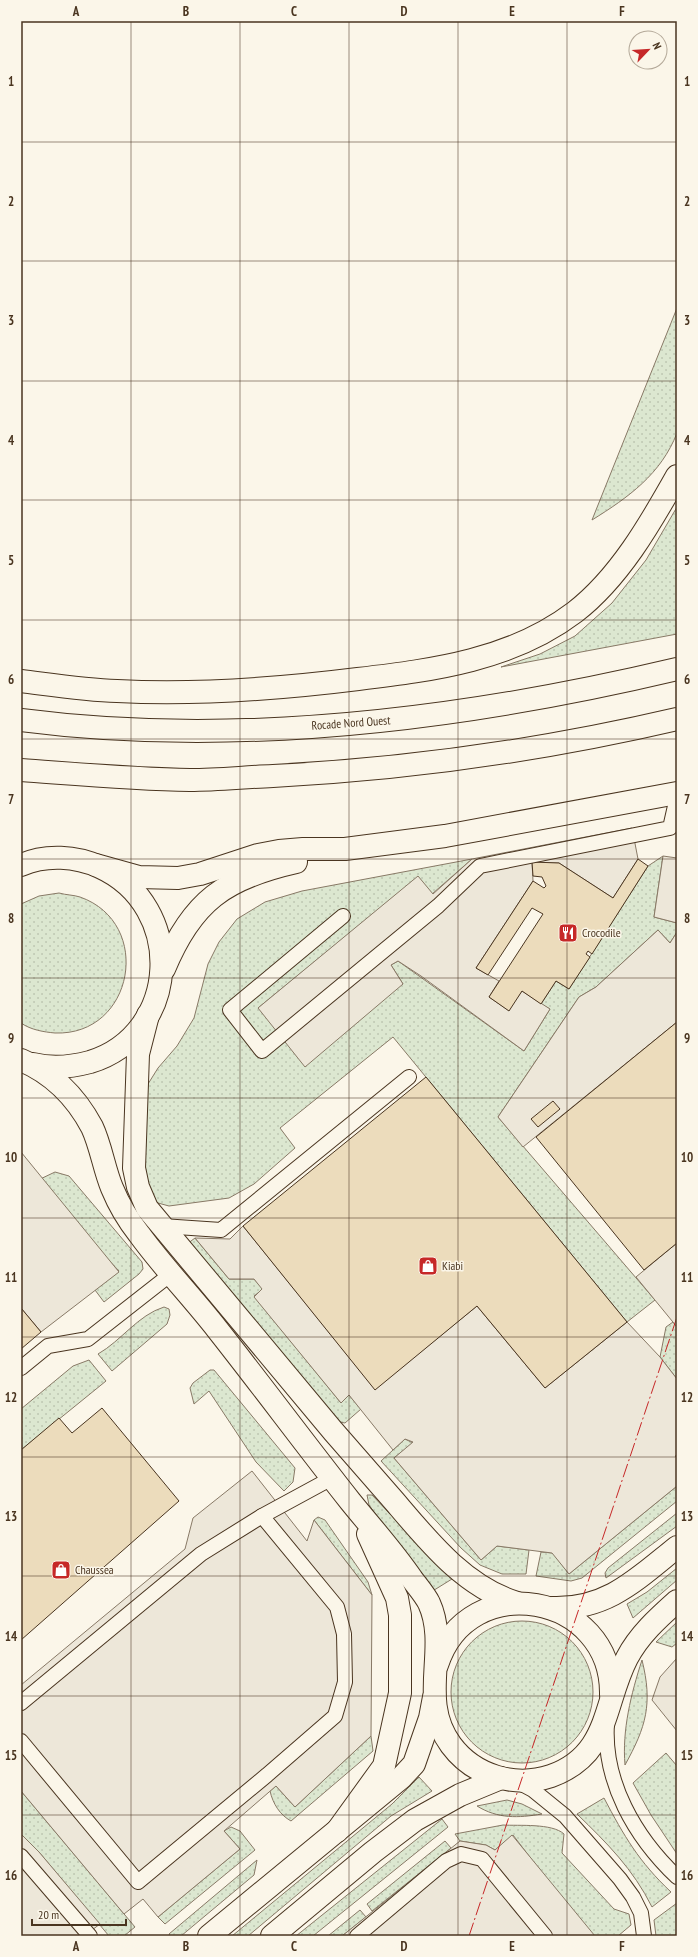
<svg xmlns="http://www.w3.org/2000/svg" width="698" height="1957" viewBox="0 0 698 1957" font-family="'PT Sans Narrow',sans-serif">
<defs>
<pattern id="grass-dots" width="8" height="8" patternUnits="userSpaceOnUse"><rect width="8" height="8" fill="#dce7d0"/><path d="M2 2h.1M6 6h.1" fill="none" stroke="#bec7b2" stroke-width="1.8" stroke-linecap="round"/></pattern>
</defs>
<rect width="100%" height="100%" fill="#fbf6e9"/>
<g fill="url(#grass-dots)" stroke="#887966">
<path d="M677,308V433C661,474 629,497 592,520Z"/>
<polygon points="677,507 677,634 501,667 540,654 575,636 612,603 646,560"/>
<polygon points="663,856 654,917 677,923 677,932 670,943 658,930 596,987 579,997 498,1117 655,1300 627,1322 393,1037 280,1128 295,1148 254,1184 229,1198 169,1206 158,1203 150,1197 141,1168 148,1084 158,1068 177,1046 194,1018 208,964 219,942 237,919 265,902 302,891 472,859 432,894 418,877 258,1008 403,984 391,965 398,961 524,1051 550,1009 541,1004 556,981 569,989 648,866"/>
<path d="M59,893C66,895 74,895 80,897C154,923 134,1036 55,1033C44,1032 31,1030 21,1023V904L39,896Z"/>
<polygon points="55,1172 69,1176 142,1262 143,1269 139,1274 104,1302 95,1290 119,1271 34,1182"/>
<polygon points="195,1238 229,1279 254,1279 263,1289 254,1296 341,1403 349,1395 361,1409 345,1423 334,1421 187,1244"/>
<path d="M164,1307L169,1309L170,1315L167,1324L112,1371L98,1354C121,1341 138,1315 164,1307Z"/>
<polygon points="673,1322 677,1327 677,1379 660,1357 666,1327"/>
<polygon points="89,1360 106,1381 21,1450 21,1409 73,1366"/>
<polygon points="210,1370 214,1370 295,1468 293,1482 284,1491 256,1462 209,1391 194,1404 190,1388 193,1383"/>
<polygon points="405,1439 413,1443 394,1458 481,1560 497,1546 529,1550 526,1574 502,1574 480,1565 461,1548 381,1461"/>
<polygon points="677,1486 677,1501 582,1578 571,1581 536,1576 541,1552 553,1553 569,1574"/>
<polygon points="367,1495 372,1495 452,1579 431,1592 369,1505"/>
<polygon points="677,1513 677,1526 606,1578 605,1573 608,1568"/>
<polygon points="318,1517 325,1520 368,1582 372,1595 314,1520"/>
<polygon points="677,1568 677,1580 633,1618 627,1604 647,1592"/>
<circle cx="522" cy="1692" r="71"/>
<polygon points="677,1622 677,1643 672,1647 656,1642"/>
<path d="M642,1660C653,1704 646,1727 625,1765C622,1730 631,1694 642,1660Z"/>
<path d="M371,1736L373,1751L291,1821C280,1815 273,1804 270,1791L276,1786L295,1807Z"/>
<polygon points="666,1753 677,1766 677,1854 651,1815 633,1783"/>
<polygon points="419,1777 432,1791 391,1816 248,1936 232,1936 392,1804"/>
<polygon points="21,1791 135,1927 124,1936 109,1936 39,1852 21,1834"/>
<path d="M604,1798C624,1836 639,1862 671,1892L652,1907C633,1869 607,1843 577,1814Z"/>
<path d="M507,1800L522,1804L542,1814C518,1818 498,1819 477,1806Z"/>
<polygon points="442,1819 448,1827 313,1936 296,1936"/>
<path d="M503,1825C519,1826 552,1823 564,1834L562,1853L614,1909L629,1914L631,1925L618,1936H590L513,1835L495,1850L486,1845L460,1841L455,1834Z"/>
<polygon points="231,1827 240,1831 255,1850 165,1924 158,1917 240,1849 224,1831"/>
<polygon points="445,1841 451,1848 372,1911 367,1904"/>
<polygon points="257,1860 254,1875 181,1936 170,1936 169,1934"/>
<polygon points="677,1903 677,1933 674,1936 656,1936 654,1920"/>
<polygon points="360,1910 366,1917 342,1936 328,1936"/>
</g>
<g fill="#ede7d9" stroke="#887966">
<polygon points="632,828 638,859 613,898 559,863 532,862 533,881 476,968 499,981 489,997 508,1010 522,991 550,1009 524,1051 421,976 398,961 391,965 403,984 305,1067 258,1008 418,876 433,894 472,859"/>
<polygon points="663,856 677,858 677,923 654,917"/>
<polygon points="658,930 670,943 677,932 677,1022 523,1147 498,1117 579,997 596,987"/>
<polygon points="21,1152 119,1272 41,1332 21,1308"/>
<polygon points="243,1226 375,1389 477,1306 545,1388 627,1322 660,1357 677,1379 677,1455 675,1456 677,1458 677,1486 569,1574 552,1553 497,1546 481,1560 394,1458 413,1442 405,1439 393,1450 349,1395 341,1403 254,1297 262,1289 254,1279 229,1279 195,1238 230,1239"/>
<polygon points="677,1243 677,1327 636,1277"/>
<polygon points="252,1471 307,1541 314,1520 372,1595 371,1736 295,1807 276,1786 224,1831 240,1849 158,1917 143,1899 124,1914 21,1791 21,1685 185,1549 193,1518"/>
<polygon points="677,1658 677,1731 652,1700 660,1677"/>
<polygon points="21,1834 39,1852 100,1924 84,1936 21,1936"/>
<polygon points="512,1835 595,1936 342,1936 460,1841 486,1845 495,1850"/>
</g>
<g fill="#ecdcbc" stroke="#4a3520">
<polygon points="638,859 648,866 592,954 588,951 586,954 590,957 569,989 556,981 541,1004 522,991 509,1011 489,997 543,914 532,908 488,975 476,968 533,881 544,888 546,886 542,877 533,876 532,862 559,863 613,898"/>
<polygon points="677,1022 677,1243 644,1270 536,1137"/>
<polygon points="426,1077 627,1322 545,1388 477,1306 375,1390 243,1226"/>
<polygon points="553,1101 560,1109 538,1127 531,1119"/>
<polygon points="21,1308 41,1332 21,1349"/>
<polygon points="102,1408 179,1501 21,1640 21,1450 59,1418 72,1433"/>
</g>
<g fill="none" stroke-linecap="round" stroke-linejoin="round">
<g stroke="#4a3520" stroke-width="16">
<g id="lane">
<polyline points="343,916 230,1010 262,1051 438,906 480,866 670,828 677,797"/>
<polyline points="162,1226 221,1230 409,1077"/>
<polyline points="21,1368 48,1346 88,1339 171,1274"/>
<polyline points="21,1703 201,1554 262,1516 332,1478"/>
<path d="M607,1723C603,1782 635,1837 677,1877"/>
<polyline points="21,1741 138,1882 267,1775 335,1716 345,1682 344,1634 337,1607 262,1516"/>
<polyline points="518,1782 533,1790 565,1816 620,1879 633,1897 641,1913 644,1936"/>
<polyline points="21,1856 90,1936"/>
<polyline points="357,1936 446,1861 461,1854 482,1859 545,1936"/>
</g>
</g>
<g stroke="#4a3520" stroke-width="24">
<g id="street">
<polyline points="209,1936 401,1778 414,1764 430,1718 434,1697"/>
<polyline points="272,1936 373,1852 415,1820 460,1795 501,1778"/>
</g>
</g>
<g stroke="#4a3520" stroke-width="24">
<g id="secondary">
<path d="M21,865C46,854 76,856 100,867C186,906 181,1034 90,1062C71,1067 52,1069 33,1064"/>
<polyline points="96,865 139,877 178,878 200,874 258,855 279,851 303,849 345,849 445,836 677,793"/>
<path d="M164,969C192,901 225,878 296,862"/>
<path d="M148,1015L138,1054L134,1168L138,1187L147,1208C209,1282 271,1357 333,1431C354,1455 374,1478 395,1502C429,1542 465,1587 517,1603"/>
<path d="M21,1060C52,1073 76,1097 92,1127C101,1146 104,1169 112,1188C119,1205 128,1220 139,1234C163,1267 192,1297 217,1329C262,1386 305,1444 350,1501C371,1527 393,1551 412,1579C418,1587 425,1595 429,1603C450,1649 417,1699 451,1745C474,1776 515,1788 551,1776C610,1755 603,1704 627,1658C639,1635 658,1618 677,1601"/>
<path d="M552,1608C607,1610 637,1579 677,1547"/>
<path d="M437,1665C468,1567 613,1593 611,1695"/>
<polyline points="337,1831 384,1766 400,1693 400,1615 397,1598 368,1534"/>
</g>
</g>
<g stroke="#4a3520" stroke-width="24">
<g id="highway">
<path d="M21,681C53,685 85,690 117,691C197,695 278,689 358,679C434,670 512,660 575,612C619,578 650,524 677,476"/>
<path d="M21,720C237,748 466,719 677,669"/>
<path d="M21,770C77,774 133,779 190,780C218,780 245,777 273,776C409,769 544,750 677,719"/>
</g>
</g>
<use href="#lane" stroke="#fbf6e9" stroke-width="14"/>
<use href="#street" stroke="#fbf6e9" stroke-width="22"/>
<use href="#secondary" stroke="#fbf6e9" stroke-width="22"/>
<use href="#highway" stroke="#fbf6e9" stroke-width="22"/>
<polyline stroke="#c62828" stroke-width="1" stroke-dasharray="14 3 2 3" stroke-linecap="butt" points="469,1936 677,1317"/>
</g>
<path fill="none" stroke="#4a3520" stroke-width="1" stroke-opacity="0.55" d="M131,21V1936M240,21V1936M349,21V1936M458,21V1936M567,21V1936M21,142H677M21,261H677M21,381H677M21,500H677M21,620H677M21,739H677M21,859H677M21,978H677M21,1098H677M21,1218H677M21,1337H677M21,1457H677M21,1576H677M21,1696H677M21,1815H677"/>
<defs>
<g id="restaurant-square" transform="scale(1)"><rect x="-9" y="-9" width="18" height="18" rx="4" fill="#c62828" stroke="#fbf6e9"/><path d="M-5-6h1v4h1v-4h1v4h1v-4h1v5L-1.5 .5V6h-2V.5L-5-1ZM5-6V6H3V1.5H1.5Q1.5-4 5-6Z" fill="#fff"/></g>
<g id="shop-square" transform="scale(1)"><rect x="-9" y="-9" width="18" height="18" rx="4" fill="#c62828" stroke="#fbf6e9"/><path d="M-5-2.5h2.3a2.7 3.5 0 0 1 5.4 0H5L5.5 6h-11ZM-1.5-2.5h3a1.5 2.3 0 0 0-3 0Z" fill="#fff"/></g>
</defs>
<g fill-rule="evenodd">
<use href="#restaurant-square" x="568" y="933"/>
<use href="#shop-square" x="428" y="1266"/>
<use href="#shop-square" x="61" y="1570"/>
</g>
<g text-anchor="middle" stroke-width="3" stroke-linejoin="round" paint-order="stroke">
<g font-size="12" fill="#4a3520" stroke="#fbf6e9">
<text transform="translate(351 723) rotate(-4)" y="4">Rocade Nord Ouest</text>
</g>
<g font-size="12" fill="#4a3520" stroke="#fbf6e9" text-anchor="start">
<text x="582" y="937">Crocodile</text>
<text x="442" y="1270">Kiabi</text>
<text x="75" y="1574">Chaussea</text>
</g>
</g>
<rect width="698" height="1957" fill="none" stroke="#fbf6e9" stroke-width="44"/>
<g transform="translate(648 50) rotate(65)"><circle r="19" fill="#fbf6e9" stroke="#b4a999"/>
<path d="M0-3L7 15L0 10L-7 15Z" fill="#c62828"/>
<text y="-6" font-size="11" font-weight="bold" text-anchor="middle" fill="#4a3520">N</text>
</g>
<path d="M32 1919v6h94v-6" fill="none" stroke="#4a3520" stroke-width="2"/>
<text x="38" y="1919" font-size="12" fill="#4a3520" stroke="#fbf6e9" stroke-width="3" paint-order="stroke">20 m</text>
<rect x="22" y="22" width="654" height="1913" fill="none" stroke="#4a3520" stroke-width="1.5"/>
<g font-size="13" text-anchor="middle" font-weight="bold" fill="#4a3520">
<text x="76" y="16">A</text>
<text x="186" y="16">B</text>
<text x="294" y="16">C</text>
<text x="404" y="16">D</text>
<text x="512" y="16">E</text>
<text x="622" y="16">F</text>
<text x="11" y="86">1</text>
<text x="687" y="86">1</text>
<text x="11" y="206">2</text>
<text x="687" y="206">2</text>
<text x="11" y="325">3</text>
<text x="687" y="325">3</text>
<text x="11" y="445">4</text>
<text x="687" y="445">4</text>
<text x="11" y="565">5</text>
<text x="687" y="565">5</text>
<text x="11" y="684">6</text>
<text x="687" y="684">6</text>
<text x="11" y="804">7</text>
<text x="687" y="804">7</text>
<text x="11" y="923">8</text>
<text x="687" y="923">8</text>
<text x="11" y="1043">9</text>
<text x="687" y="1043">9</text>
<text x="11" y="1162">10</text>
<text x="687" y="1162">10</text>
<text x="11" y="1282">11</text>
<text x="687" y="1282">11</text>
<text x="11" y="1402">12</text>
<text x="687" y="1402">12</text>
<text x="11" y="1521">13</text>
<text x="687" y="1521">13</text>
<text x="11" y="1641">14</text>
<text x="687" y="1641">14</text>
<text x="11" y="1760">15</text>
<text x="687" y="1760">15</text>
<text x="11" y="1880">16</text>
<text x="687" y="1880">16</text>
<text x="76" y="1951">A</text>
<text x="186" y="1951">B</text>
<text x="294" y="1951">C</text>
<text x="404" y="1951">D</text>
<text x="512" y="1951">E</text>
<text x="622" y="1951">F</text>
</g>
</svg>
